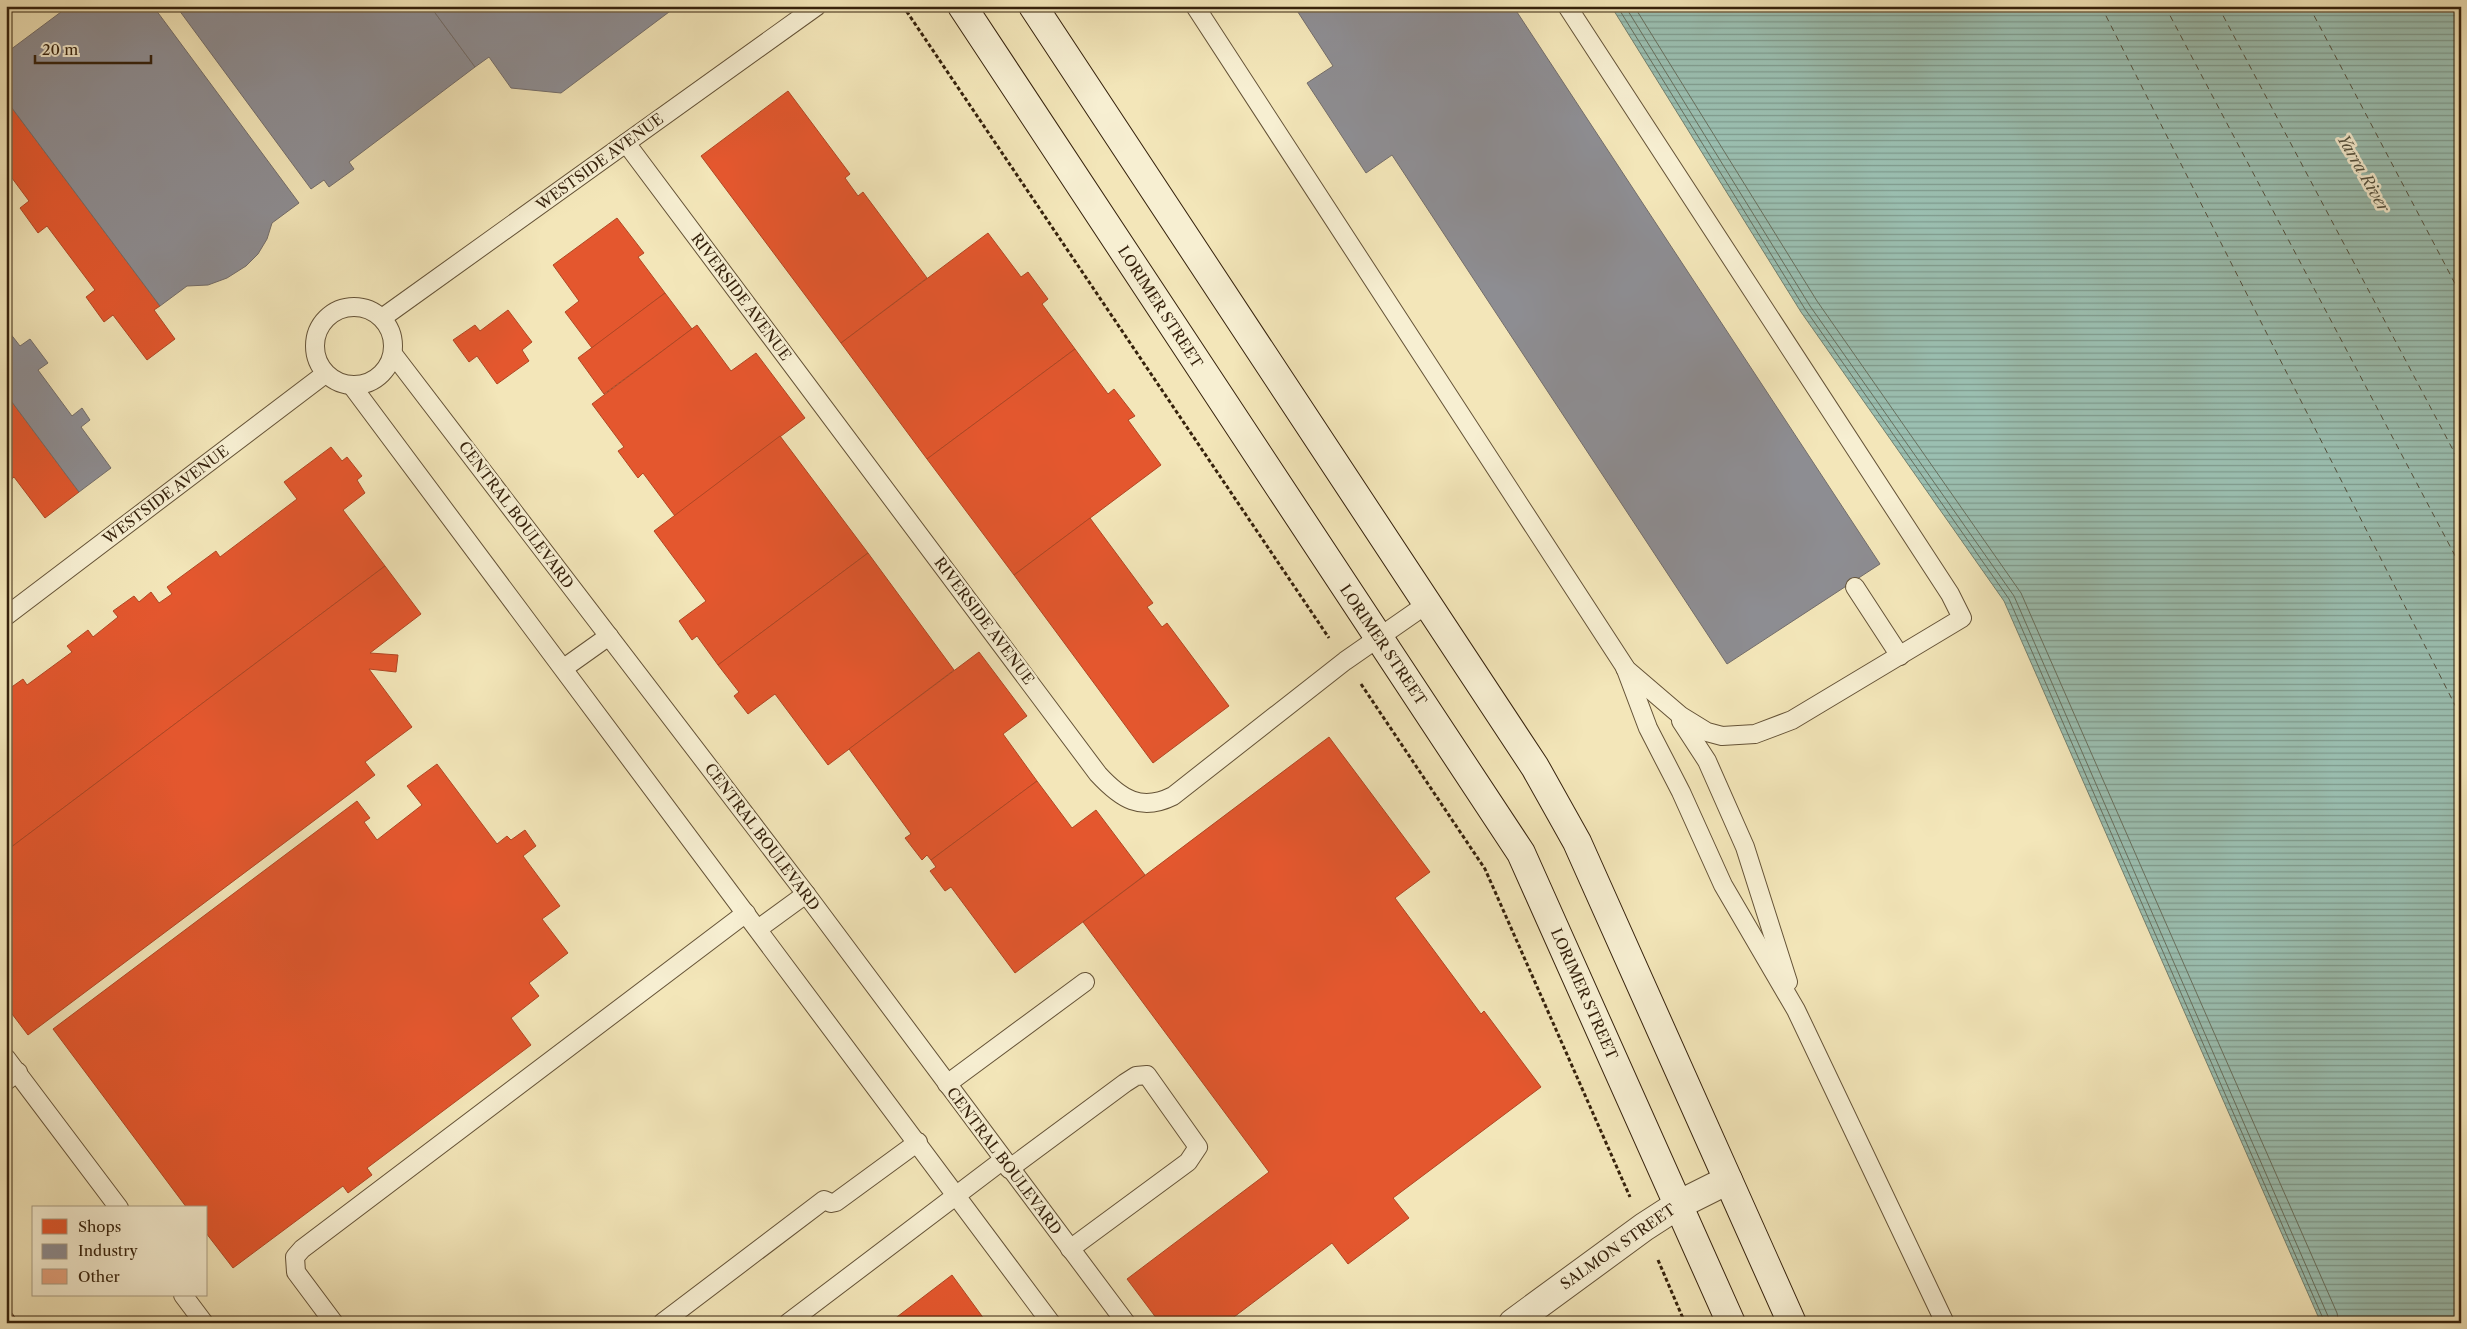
<svg xmlns="http://www.w3.org/2000/svg" width="2467" height="1329" viewBox="0 0 2467 1329" font-family="'Libre Caslon Text',serif">
<defs>
<pattern id="water-rules" width="6" height="5" patternUnits="userSpaceOnUse" patternTransform="scale(1.25)"><rect width="6" height="5" fill="#9bbfb1"/><path d="M0 2.5h6" fill="none" stroke="#7f9b8e"/></pattern>
</defs>
<rect width="100%" height="100%" fill="#f3e6b9"/>
<filter id="stains"><feTurbulence type="fractalNoise" baseFrequency=".004" numOctaves="4"/><feColorMatrix values="0 0 0 0 .2 0 0 0 0 .09 0 0 0 0 .02 0 0 0 .5 -.17"/></filter>
<radialGradient id="worn" r=".72"><stop offset=".6" stop-color="#630" stop-opacity="0"/><stop offset="1" stop-color="#630" stop-opacity=".3"/></radialGradient>
<polygon fill="url(#water-rules)" stroke="#73806f" points="1611,6 2461,6 2461,1323 2321,1323 2004,601 1801,312"/>
<g fill="#e4572e" stroke="#b04724">
<polygon points="788,91 850,174 845,178 858,196 863,192 927,278 841,343 701,156"/>
<polygon points="6,100 160,306 154,310 175,339 147,360 113,315 104,322 86,297 95,290 47,226 38,233 20,208 29,201 6,170"/>
<polygon points="617,218 644,253 638,257 665,293 592,348 565,312 579,301 553,265"/>
<polygon points="988,233 1021,277 1028,272 1048,299 1042,304 1075,349 927,459 841,343"/>
<polygon points="665,293 692,329 604,394 578,358"/>
<polygon points="508,310 532,342 522,350 529,361 497,384 477,356 469,362 453,340 475,325 480,331"/>
<polygon points="697,325 731,371 756,353 805,418 675,516 643,473 638,478 618,451 624,447 592,404"/>
<polygon points="1075,349 1108,394 1114,389 1135,416 1128,420 1161,465 1014,575 927,459"/>
<polygon points="6,394 79,492 45,518 14,477 6,484"/>
<polygon points="780,436 868,553 718,665 697,636 692,640 679,621 706,601 654,531"/>
<polygon points="331,447 342,461 347,457 362,476 357,480 365,493 343,510 385,566 6,851 6,691 23,679 27,685 72,652 67,646 88,630 93,637 118,617 113,611 134,596 139,602 151,592 159,603 172,594 167,587 216,551 220,557 297,499 284,482"/>
<polygon points="1090,518 1153,603 1147,607 1162,627 1167,623 1229,706 1153,763 1014,575"/>
<polygon points="868,553 954,670 828,765 775,694 748,714 734,696 739,692 718,665"/>
<polygon points="385,566 421,614 370,653 398,655 396,672 369,669 412,727 365,762 375,775 28,1035 6,1006 6,969 12,964 6,957 6,851"/>
<polygon points="979,652 1027,716 1003,734 1037,781 931,860 927,855 922,860 905,838 911,834 849,749"/>
<polygon points="1329,737 1430,872 1395,898 1481,1014 1484,1011 1541,1087 1393,1198 1409,1218 1348,1264 1332,1243 1226,1323 1160,1323 1127,1279 1269,1172 1083,922"/>
<polygon points="437,764 497,844 507,836 511,840 525,830 536,846 523,856 560,906 542,919 568,953 529,983 539,996 511,1018 531,1045 367,1168 372,1175 348,1193 343,1186 233,1268 206,1233 206,1208 187,1208 53,1029 357,801 370,818 364,822 377,840 422,805 407,786"/>
<polygon points="1037,781 1072,828 1096,810 1145,875 1015,973 951,887 945,891 930,871 936,867 931,860"/>
<polygon points="952,1275 987,1323 889,1323"/>
</g>
<g fill="#8d8d92" stroke="#736d6a">
<polygon points="69,6 153,6 299,203 272,223 267,239 258,254 246,266 227,278 208,285 187,286 160,306 6,100 6,53"/>
<polygon points="176,6 430,6 475,67 349,162 354,169 329,187 324,180 311,189"/>
<polygon points="430,6 677,6 561,93 511,88 489,57 475,67"/>
<polygon points="1294,6 1513,6 1880,564 1727,664 1392,155 1366,173 1307,83 1333,66"/>
<polygon points="6,328 20,346 30,339 48,363 38,370 72,416 82,408 90,420 81,427 111,468 79,492 6,394"/>
</g>
<g fill="none" stroke-linecap="round" stroke-linejoin="round">
<g stroke="#68705e" stroke-width="1">
<polyline points="1617,6 1805,309 2009,599 2325,1323"/>
<polyline points="1625,6 1810,306 2014,596 2331,1323"/>
<polyline points="1634,6 1817,301 2021,593 2337,1313 2339,1323"/>
</g>
<g stroke="#54513e" stroke-width="1" stroke-dasharray="6 5" stroke-linecap="butt">
<polyline points="2101,6 2461,717"/>
<polyline points="2165,6 2461,567"/>
<polyline points="2218,6 2461,465"/>
<polyline points="2309,6 2461,295"/>
</g>
</g>
<polygon fill="#e6a37e" stroke="#36220c" points="6,1305 19,1323 6,1323"/>
<g fill="none" stroke-linecap="round" stroke-linejoin="round">
<g stroke="#655337" stroke-width="20">
<g id="service">
<polyline points="1195,6 1625,667 1648,728 1681,792 1723,885 1796,1010 1945,1323"/>
<polyline points="1567,6 1950,594 1962,618 1792,720 1755,734 1722,736 1707,732 1681,716 1625,668"/>
<path d="M626,143L1098,774C1121,799 1141,812 1173,796L1345,661L1427,604"/>
<circle cx="354" cy="346" r="39"/>
<polyline points="382,318 817,6"/>
<polyline points="393,354 806,894 1126,1323"/>
<polyline points="352,386 1051,1323"/>
<polyline points="1855,587 1900,656"/>
<polyline points="6,616 325,374"/>
<polyline points="564,668 609,636"/>
<polyline points="1681,721 1707,761 1745,847 1788,982"/>
<polyline points="758,929 806,894"/>
<polyline points="6,1058 119,1208"/>
<polyline points="6,1081 18,1072"/>
<polyline points="947,1084 1085,982"/>
<polyline points="1009,1169 1125,1083 1136,1076 1147,1075 1198,1147 1188,1162 1070,1249"/>
<polyline points="183,1295 204,1323"/>
<polyline points="334,1323 296,1272 295,1257 302,1249 746,913"/>
<polyline points="662,1323 824,1200 831,1203 836,1202 918,1142"/>
<polyline points="788,1323 1003,1160"/>
</g>
</g>
<g stroke="#655337" stroke-width="30">
<polyline id="tertiary" points="1513,1323 1644,1227 1678,1205 1728,1180"/>
</g>
<g stroke="#36220c" stroke-width="30">
<g id="secondary">
<polyline points="962,6 1521,853 1731,1323"/>
<polyline points="1033,6 1535,767 1577,842 1792,1323"/>
</g>
</g>
<g stroke="#36220c" stroke-width="3" stroke-dasharray="4 2.5" stroke-linecap="butt">
<polyline points="903,6 1329,638"/>
<polyline points="1361,684 1485,869 1630,1197"/>
<polyline points="1658,1260 1685,1323"/>
</g>
<use href="#service" stroke="#f7efd2" stroke-width="18"/>
<use href="#tertiary" stroke="#f7efd2" stroke-width="28"/>
<use href="#secondary" stroke="#f7efd2" stroke-width="28"/>
</g>
<g text-anchor="middle" stroke-width="5" stroke-linejoin="round" paint-order="stroke">
<g font-size="15" fill="#36220c" stroke="#f7efd2">
<text transform="translate(600 162) rotate(-36)" y="5">WESTSIDE AVENUE</text>
<text transform="translate(741 297) rotate(53)" y="5">RIVERSIDE AVENUE</text>
<text transform="translate(1160 307) rotate(57)" y="5">LORIMER STREET</text>
<text transform="translate(166 495) rotate(-37)" y="5">WESTSIDE AVENUE</text>
<text transform="translate(516 515) rotate(53)" y="5">CENTRAL BOULEVARD</text>
<text transform="translate(984 621) rotate(53)" y="5">RIVERSIDE AVENUE</text>
<text transform="translate(1383 645) rotate(56)" y="5">LORIMER STREET</text>
<text transform="translate(762 837) rotate(53)" y="5">CENTRAL BOULEVARD</text>
<text transform="translate(1584 994) rotate(66)" y="5">LORIMER STREET</text>
<text transform="translate(1004 1161) rotate(53)" y="5">CENTRAL BOULEVARD</text>
<text transform="translate(1618 1247) rotate(-35)" y="5">SALMON STREET</text>
</g>
<g font-size="16" font-style="italic" fill="#54513e" stroke="#f7efd2">
<text transform="translate(2364 173) rotate(60)" y="6">Yarra River</text>
</g>
</g>
<rect width="2467" height="1329" fill="none" stroke="#f3e6b9" stroke-width="25"/>
<rect x="8" y="8" width="2452" height="1314" fill="none" stroke="#36220c" stroke-width="2.5"/>
<rect x="12" y="12" width="2442" height="1304" fill="none" stroke="#36220c"/>
<rect x="32" y="1206" width="175" height="90" fill="#f7efd2" stroke="#aa9d83"/>
<rect x="42" y="1219" width="25" height="15" fill="#e4572e" stroke="#aa9d83"/>
<text x="78" y="1232" font-size="15" fill="#36220c">Shops</text>
<rect x="42" y="1244" width="25" height="15" fill="#8d8d92" stroke="#aa9d83"/>
<text x="78" y="1256" font-size="15" fill="#36220c">Industry</text>
<rect x="42" y="1269" width="25" height="15" fill="#e6a37e" stroke="#aa9d83"/>
<text x="78" y="1282" font-size="15" fill="#36220c">Other</text>
<path d="M35 55v8h116v-8" fill="none" stroke="#36220c" stroke-width="2.5"/>
<text x="42" y="55" font-size="15" fill="#36220c" stroke="#f7efd2" stroke-width="4" paint-order="stroke">20 m</text>
<rect width="100%" height="100%" filter="url(#stains)"/>
<rect width="100%" height="100%" fill="url(#worn)"/>
</svg>
